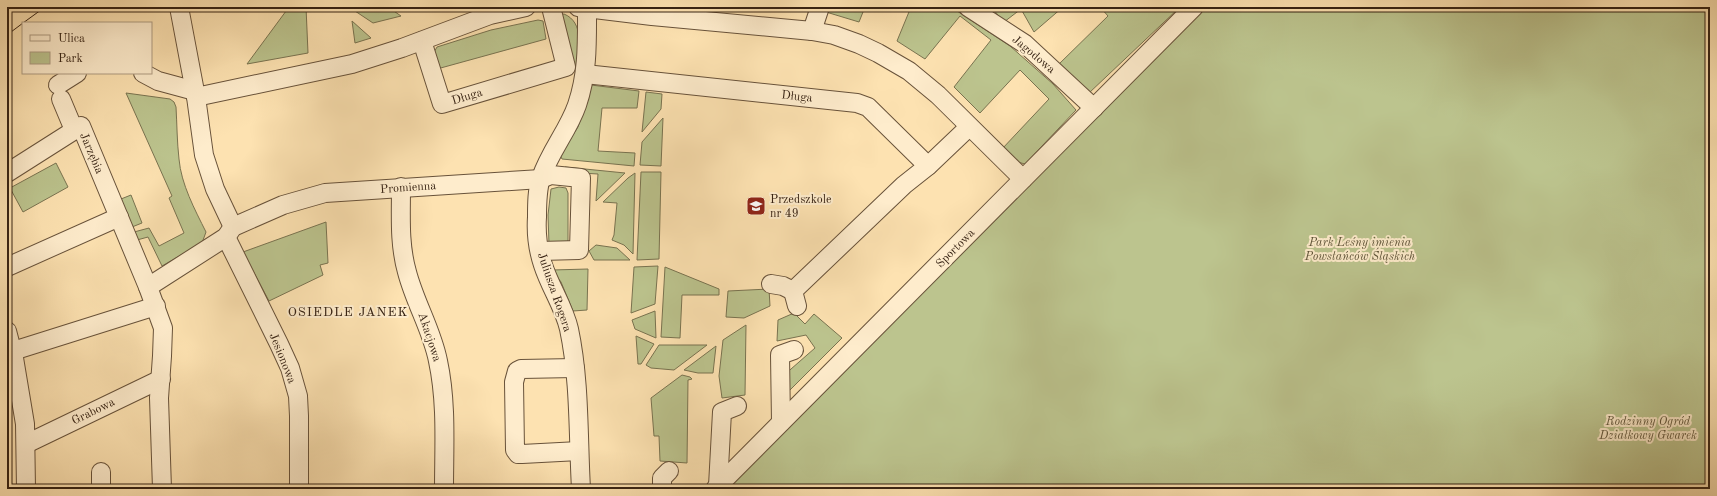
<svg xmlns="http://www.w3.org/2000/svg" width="1717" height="496" viewBox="0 0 1717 496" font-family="'Old Standard TT',serif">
<rect width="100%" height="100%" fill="#fde2b1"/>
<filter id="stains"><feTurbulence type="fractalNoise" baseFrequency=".005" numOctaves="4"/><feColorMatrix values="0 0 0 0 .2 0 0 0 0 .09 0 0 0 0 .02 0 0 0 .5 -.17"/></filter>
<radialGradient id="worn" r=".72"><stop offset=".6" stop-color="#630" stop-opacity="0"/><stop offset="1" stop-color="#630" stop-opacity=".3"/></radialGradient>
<g fill="#bcc48e" stroke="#797350">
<polygon points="289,7 306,7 308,53 247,64"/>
<polygon points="352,7 388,7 401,16 373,23 352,9"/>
<polygon points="775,7 865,7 859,22 826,12"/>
<polygon points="911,7 951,7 1010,46 1053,84 1076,110 1025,164 1014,161 1002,149 1049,99 1020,70 980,113 954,87 991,40 960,16 925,59 897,41"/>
<polygon points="991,7 1063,7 1034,32 1021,9 1004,22"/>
<polygon points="1100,7 1180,7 1089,93 1058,65 1108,16"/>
<polygon points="1202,7 1710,7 1710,489 727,489"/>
<path d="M564,14C584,22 580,49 576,66L568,64L560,15Z"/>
<polygon points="538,20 543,21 546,39 437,69 433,54 437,47 491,30"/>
<polygon points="352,21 371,38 355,43"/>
<polygon points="591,85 639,91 637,108 602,108 598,151 635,153 634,166 562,159 560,155 578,127"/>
<polygon points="646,92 662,94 661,109 642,132"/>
<path d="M126,93L170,99L174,102L176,107C177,124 177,142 179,159C181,184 195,210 206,232L202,243L162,266L148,237L137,240L134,232L149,228L159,246L184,233L169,198L172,196Z"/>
<polygon points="663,118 661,166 640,165 642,142"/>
<polygon points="56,163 68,187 23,212 10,188"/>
<polygon points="565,167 625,173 596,201 598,174 564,172"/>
<polygon points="641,172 661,172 659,259 637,260"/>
<polygon points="635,173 633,254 624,245 612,240 614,235 617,203 603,202 628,178"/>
<polygon points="559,187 566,188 568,193 568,241 565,243 549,244 548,215 551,189"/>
<polygon points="131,195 142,223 127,229 116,201"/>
<polygon points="326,222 328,263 320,265 323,275 269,301 243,252"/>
<polygon points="596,245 617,248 630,260 594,260 589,251"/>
<polygon points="658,266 655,304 631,313 634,267"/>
<polygon points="665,267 719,289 719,295 682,295 680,338 661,337"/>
<polygon points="588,269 587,310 573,311 561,282 552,270"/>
<polygon points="769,289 770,306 744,318 726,317 728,291"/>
<polygon points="655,311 656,338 635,329 632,320"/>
<polygon points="794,313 805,324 814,314 842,338 784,396 783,376 815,348 806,335 777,341 778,320"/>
<polygon points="746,325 745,395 722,398 719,376 723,340"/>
<polygon points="636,336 654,344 641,364 638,364"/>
<polygon points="659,345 707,345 674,370 651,368 646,365"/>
<polygon points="716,346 713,373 698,373 684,370"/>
<polygon points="682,375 690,377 692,379 688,380 687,463 660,461 659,436 654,436 651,398"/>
</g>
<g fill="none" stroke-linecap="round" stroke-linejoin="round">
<g stroke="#68523a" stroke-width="20">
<g id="minor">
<polyline points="179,7 196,97 204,155 215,189 233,227"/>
<polyline points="578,7 652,16 812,31 834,35 859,44 878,53 909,71 938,95 1023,179"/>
<polyline points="968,7 1025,44 1094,108"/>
<polyline points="812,31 820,7"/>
<polyline points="422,41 442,104 566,67 551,7"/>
<polyline points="143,73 158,81 195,91"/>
<polyline points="585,74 857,103 868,107 928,166 969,127"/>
<polyline points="58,85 77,73"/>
<polyline points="196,97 352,64 402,48 490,15 526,7"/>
<polyline points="61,99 74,130"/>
<polyline points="7,173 81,126 148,287 163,328 162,356 159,398 162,489"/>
<path d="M401,187C401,216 399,244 407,272C415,303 432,330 438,361C447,403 444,447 444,489"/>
<polyline points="226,237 279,344 290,368 298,396 299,416 299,489"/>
<polyline points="7,267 119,217"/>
<polyline points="771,284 783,286 793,291"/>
<polyline points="148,287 226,237 233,227 283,205 325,193 541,179 551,175 581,178 579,250 540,251"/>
<polyline points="797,306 793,291 904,185 928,166"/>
<polyline points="7,331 14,358"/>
<polyline points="13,351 156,306"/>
<polyline points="7,363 14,358 25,424 26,489"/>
<polyline points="575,368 521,369 517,371 514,382 515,450 518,454 522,454 579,451"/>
<polyline points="781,422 780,355 794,350"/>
<polyline points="26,444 161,379"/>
<polyline points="101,472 101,489"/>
<polyline points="718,486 722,412 737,406"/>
<path d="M581,489C578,436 580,381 569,329C564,307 550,287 543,265C538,250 536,232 537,217C537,204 537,190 541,178C550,151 568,131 577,105C588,73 587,42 587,9"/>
<polyline points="662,489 662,478 669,471"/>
<polyline points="715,489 1194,7"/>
</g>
</g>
<use href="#minor" stroke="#feeccc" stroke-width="18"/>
<g stroke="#362213" stroke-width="1">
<polyline points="23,23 45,7"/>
<polyline points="7,35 23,23"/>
</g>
</g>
<defs>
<g id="school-square" transform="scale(1)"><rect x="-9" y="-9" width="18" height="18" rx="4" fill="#8f2418" stroke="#feeccc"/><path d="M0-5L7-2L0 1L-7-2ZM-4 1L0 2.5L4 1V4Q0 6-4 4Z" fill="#fff"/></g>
</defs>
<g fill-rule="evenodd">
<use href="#school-square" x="756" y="206"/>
</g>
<g text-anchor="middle" stroke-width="4" stroke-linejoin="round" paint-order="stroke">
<g font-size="12" fill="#362213" stroke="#feeccc">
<text transform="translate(1034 54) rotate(40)" y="4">Jagodowa</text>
<text transform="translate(467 96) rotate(-17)" y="4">Długa</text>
<text transform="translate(797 96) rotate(6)" y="4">Długa</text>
<text transform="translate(92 153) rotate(67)" y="4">Jarzębia</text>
<text transform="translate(408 187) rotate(-4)" y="4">Promienna</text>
<text transform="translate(955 248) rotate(-45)" y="4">Sportowa</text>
<text transform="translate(555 292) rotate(71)" y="4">Juliusza Rogera</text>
<text transform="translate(430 337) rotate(72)" y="4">Akacjowa</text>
<text transform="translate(283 358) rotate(68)" y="4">Jesionowa</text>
<text transform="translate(93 411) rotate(-26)" y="4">Grabowa</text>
</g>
<g font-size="12" fill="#362213" stroke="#feeccc" text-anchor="start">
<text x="770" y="203">Przedszkole<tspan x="770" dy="14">nr 49</tspan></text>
</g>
<g font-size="12" font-style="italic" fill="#5e5338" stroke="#feeccc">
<text x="1360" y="246">Park Leśny imienia<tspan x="1360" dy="14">Powstańców Śląskich</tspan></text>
<text x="1648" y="425">Rodzinny Ogród<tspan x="1648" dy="14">Działkowy Gwarek</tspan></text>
</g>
<g font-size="13" letter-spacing="1" fill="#362213" stroke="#feeccc">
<text x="348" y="316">OSIEDLE JANEK</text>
</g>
</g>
<rect width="1717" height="496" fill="none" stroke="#fde2b1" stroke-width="24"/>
<rect x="8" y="8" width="1701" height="480" fill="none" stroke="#362213" stroke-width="2"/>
<rect x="12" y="12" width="1693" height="472" fill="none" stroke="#362213"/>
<rect x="22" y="22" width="130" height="52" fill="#feeccc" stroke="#ae9b82"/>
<rect x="30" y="35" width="20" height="6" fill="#feeccc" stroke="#ae9b82"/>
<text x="58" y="42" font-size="12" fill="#362213">Ulica</text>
<rect x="30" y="52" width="20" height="12" fill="#bcc48e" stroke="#ae9b82"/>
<text x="58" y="62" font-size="12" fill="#362213">Park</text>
<rect width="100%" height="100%" filter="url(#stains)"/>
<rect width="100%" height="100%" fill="url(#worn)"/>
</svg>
